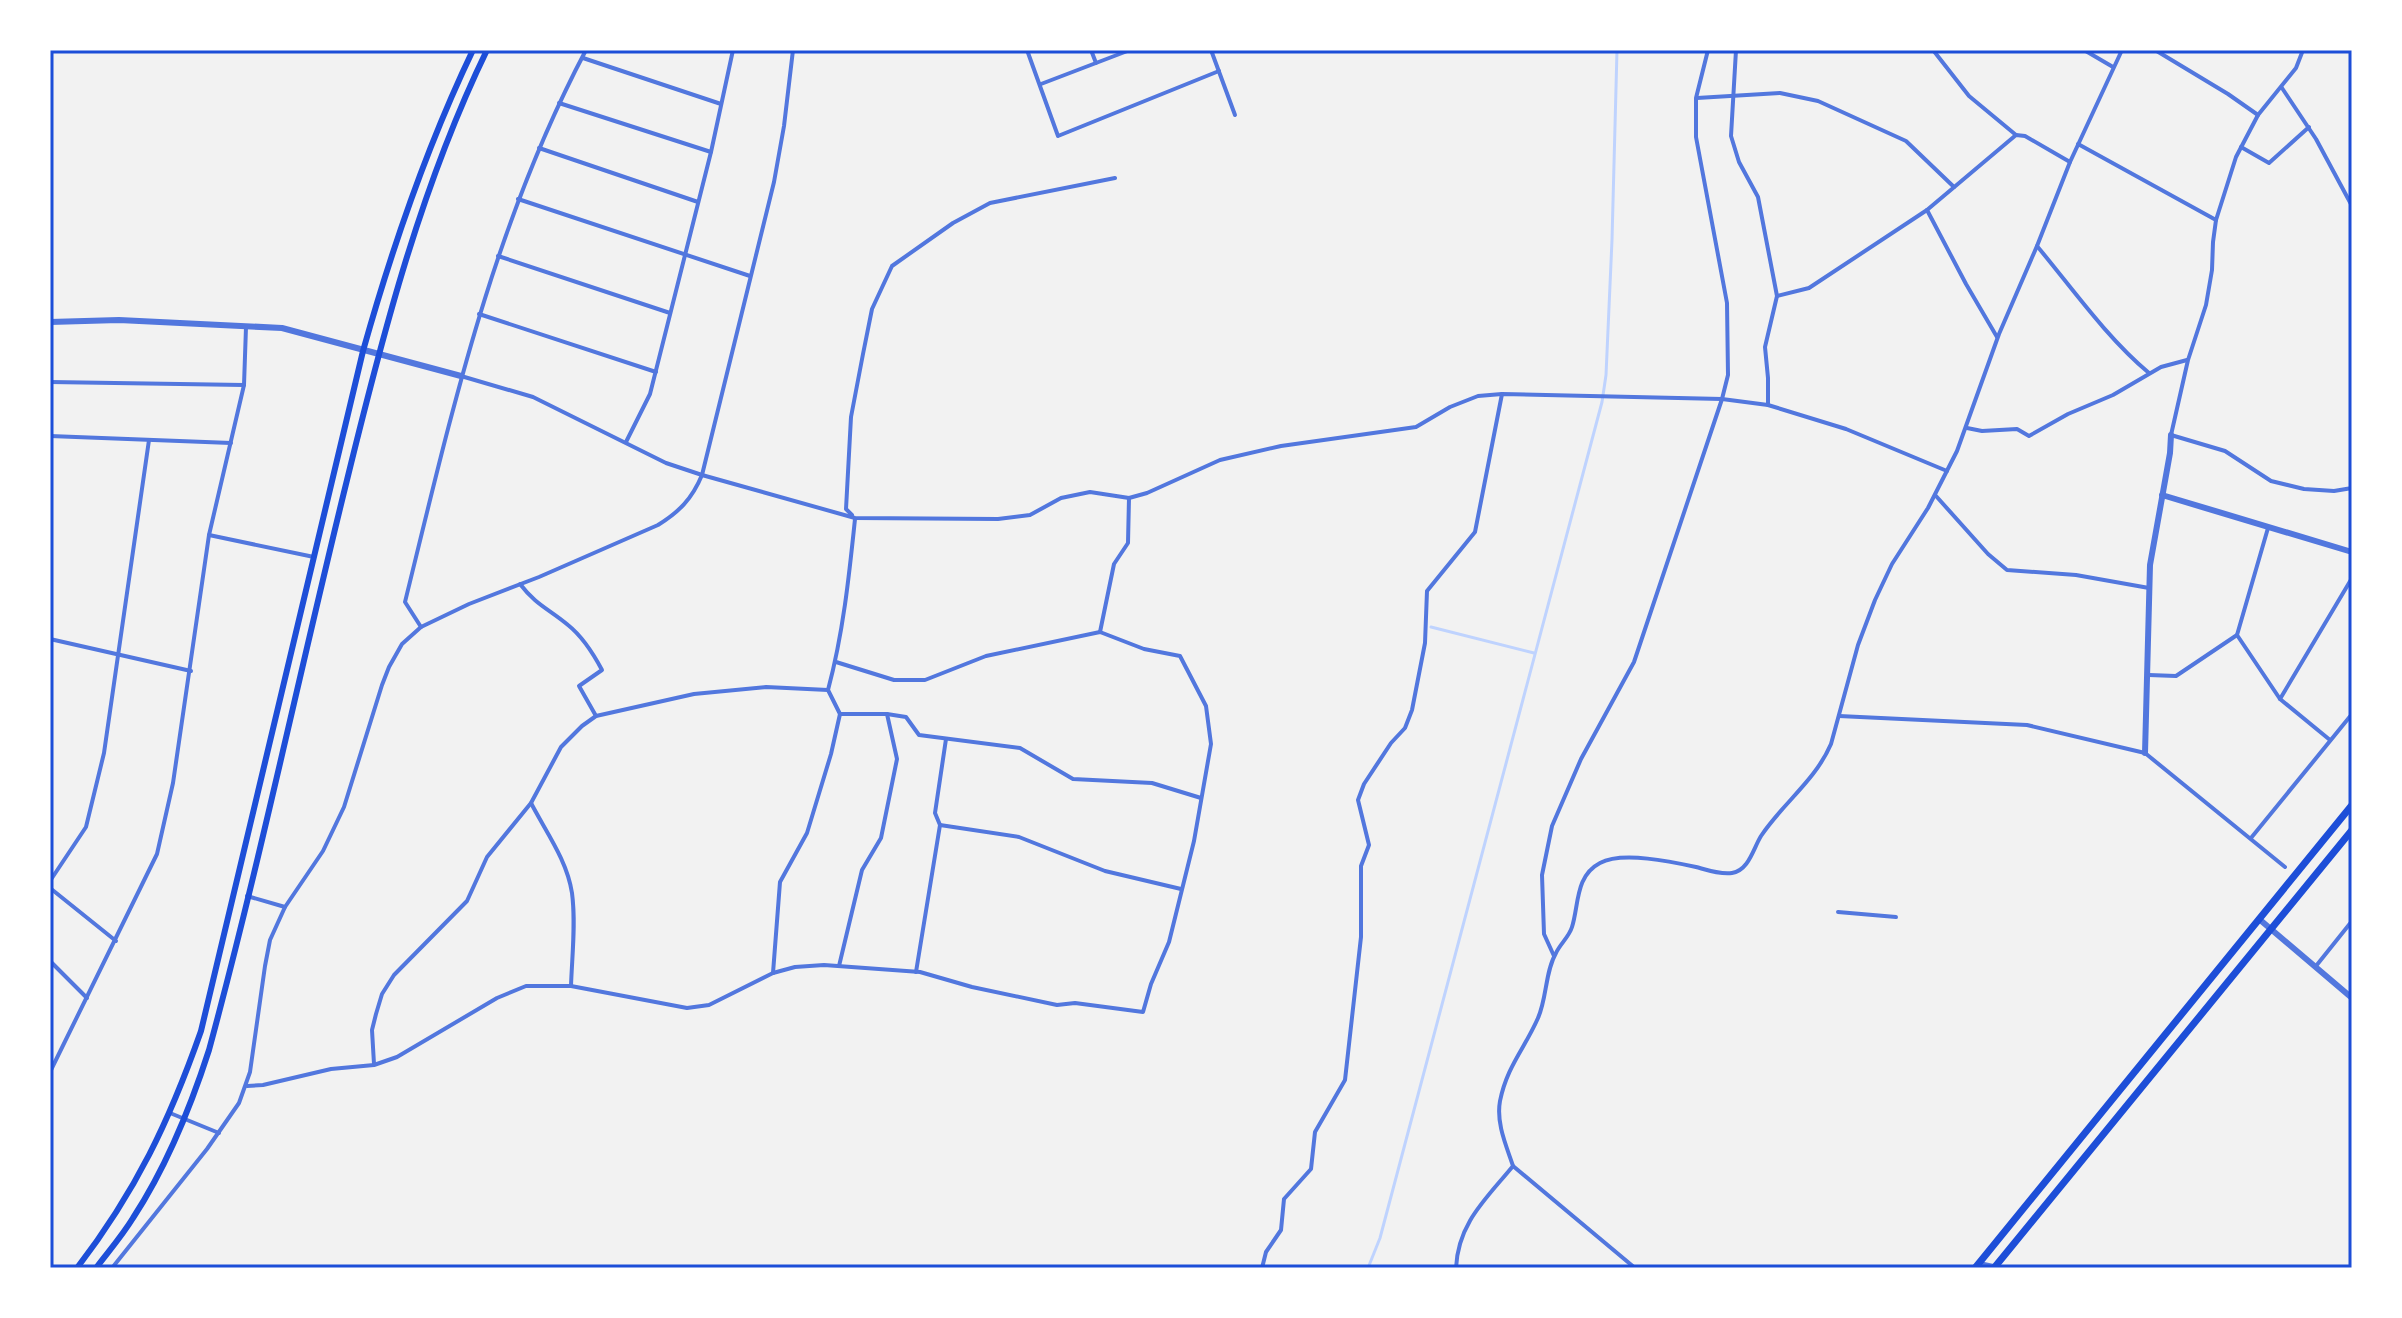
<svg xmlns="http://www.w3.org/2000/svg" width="2402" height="1318" viewBox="0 0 2402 1318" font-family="'Times New Roman',serif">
<rect width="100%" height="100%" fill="#f2f2f2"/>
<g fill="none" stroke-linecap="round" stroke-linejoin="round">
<g stroke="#bfd3fe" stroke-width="3">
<polyline points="1431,627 1534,653"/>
<polyline points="1368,1268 1380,1238 1602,402 1606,375 1612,240 1617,50"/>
</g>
<g stroke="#5277de" stroke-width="4">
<polyline points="1027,50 1058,136 1219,71"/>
<polyline points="1091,50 1096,63"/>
<polyline points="1211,50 1235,115"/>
<polyline points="1736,50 1731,136 1739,162 1758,197 1777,296 1765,347 1768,378 1768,405"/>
<polyline points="1933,50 1969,96 2016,135"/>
<polyline points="2084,50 2113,67"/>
<polyline points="2155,50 2228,94 2258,115"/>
<polyline points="2303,50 2296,68 2258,115 2236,157 2216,220 2213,242 2212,270 2206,305 2188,360 2171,435 2225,451 2271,481 2304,489 2334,491 2352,488"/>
<polyline points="583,58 721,104"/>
<polyline points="1041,84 1130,50"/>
<polyline points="2282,88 2316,139 2352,206"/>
<polyline points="1697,98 1780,93 1818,101 1906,141 1954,187"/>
<polyline points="559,103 711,152"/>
<polyline points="2078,144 2216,220"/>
<polyline points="2241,147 2269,163 2309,127"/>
<polyline points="539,148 698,202"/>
<polyline points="518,199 750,276"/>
<polyline points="1927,210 1966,284 1997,337"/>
<path d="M2037,246C2072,288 2107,338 2149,373"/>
<polyline points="498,256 670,313"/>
<polyline points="1777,296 1809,288 1927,210 2016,135 2025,136 2070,162"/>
<polyline points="479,314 656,372"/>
<polyline points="461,376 533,397 666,463 702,475 855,518 998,519 1030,515 1061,498 1090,492 1129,498 1147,493 1220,460 1281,446 1416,427 1450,407 1478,396 1502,394 1722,399 1768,405 1846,429 1947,471"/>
<polyline points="50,382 244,385"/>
<polyline points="1967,428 1982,431 2017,429 2029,436 2068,414 2113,395 2161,367 2187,360"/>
<polyline points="50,436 231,443"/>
<polyline points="626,442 650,394 711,152 733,50"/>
<polyline points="1936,496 1988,554 2007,570 2076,575 2149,588"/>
<polyline points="852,515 846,509 851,417 863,354 872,309 892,266 953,223 990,203 1115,178"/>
<path d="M855,519C849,577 843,634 828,690L840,714H887L906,717L919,735L1020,748L1073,779L1152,783L1201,798"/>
<polyline points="209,535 314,557"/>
<path d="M520,584C536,605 549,609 568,625C583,637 593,653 602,670L579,686L596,716"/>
<path d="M421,627L405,602C452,411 493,226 586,50"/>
<polyline points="1100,632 1114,564 1128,543 1129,498"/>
<polyline points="2237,635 2280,699 2330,740"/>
<polyline points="50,639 191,671"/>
<polyline points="2149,675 2176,676 2237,635 2268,528"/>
<polyline points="2280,699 2352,578"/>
<polyline points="1839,716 2027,725 2145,753 2285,867"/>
<path d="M531,803C546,832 567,860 572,893C576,923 572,956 571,986"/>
<polyline points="940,825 1019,837 1105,871 1181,889"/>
<polyline points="2251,838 2352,714"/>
<polyline points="50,881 86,827 104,753 149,440"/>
<polyline points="50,888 116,941"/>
<path d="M247,896L285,907L323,851L344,807L382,685L389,667L402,644L421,627L469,604L539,577L658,525C679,512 692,499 702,475L774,182L784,126L793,50"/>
<polyline points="1838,912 1896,917"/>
<polyline points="1554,956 1544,934 1542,875 1552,826 1581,759 1634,662 1722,399 1728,375 1727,303 1696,137 1696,98 1708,50"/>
<polyline points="50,961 87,998"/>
<polyline points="839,966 862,870 881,838 897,759 887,714"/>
<polyline points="2316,966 2352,921"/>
<polyline points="916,972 940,825 935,813 946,739"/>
<polyline points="773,973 780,882 807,833 831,754 840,714"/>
<polyline points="374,1064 372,1030 376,1014 382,994 394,975 467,901 487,857 531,803 561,747 582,726 596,716 694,694 766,687 828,690"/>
<polyline points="50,1072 157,854 173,783 209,535 244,385 246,327"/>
<polyline points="247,1086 263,1085 331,1069 374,1065 397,1057 497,998 526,986 571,986 687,1008 709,1005 773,973 795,967 824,965 920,972 972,987 1057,1005 1075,1003 1143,1012 1151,984 1169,942 1194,841 1211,744 1206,706 1180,656 1144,649 1100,632 986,656 925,680 894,680 836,662"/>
<polyline points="170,1113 219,1133"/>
<polyline points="1513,1166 1635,1268"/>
<polyline points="112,1268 207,1149 239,1103 250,1072 265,966 270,940 285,907"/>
<polyline points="1262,1268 1266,1252 1281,1230 1284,1199 1311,1169 1315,1132 1345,1080 1361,937 1361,866 1369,845 1358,800 1364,784 1391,743 1405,728 1412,710 1425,643 1427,591 1475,532 1502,394"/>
<path d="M1456,1268C1458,1223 1486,1199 1513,1166C1506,1145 1496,1123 1500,1101C1507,1066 1525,1048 1538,1018C1547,998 1545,972 1556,953C1560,944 1569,937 1572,927C1579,905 1575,876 1600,863C1622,851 1673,862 1696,867C1707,870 1721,875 1732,873C1749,870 1753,849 1761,836C1783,803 1815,781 1831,744L1858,645L1875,600L1892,564L1928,508L1957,451L1999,334L2037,246L2070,162L2122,50"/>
</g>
<g stroke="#5277de" stroke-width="6">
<polyline points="50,322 119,320 282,328 461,376"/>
<polyline points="2162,495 2352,552"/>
<polyline points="2145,753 2150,565 2170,453 2171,435"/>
<polyline points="2259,919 2352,998"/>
<polyline points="1980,1268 1979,1264 1998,1268"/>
</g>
<g stroke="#1d4ed8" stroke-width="6">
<path d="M77,1268C136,1191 169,1122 201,1031L363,351C392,248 427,146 473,50"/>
<path d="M96,1268C108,1252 122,1236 133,1218C167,1166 190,1109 209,1050C260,862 300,670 347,480C383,333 421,186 487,50"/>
</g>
<g stroke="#1d4ed8" stroke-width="7">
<polyline points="1975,1268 2352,805"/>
<polyline points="1994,1268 2352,830"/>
</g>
</g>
<rect width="2402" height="1318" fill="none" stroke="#ffffff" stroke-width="104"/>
<rect x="52" y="52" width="2298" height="1214" fill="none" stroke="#1d4ed8" stroke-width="3"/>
</svg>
